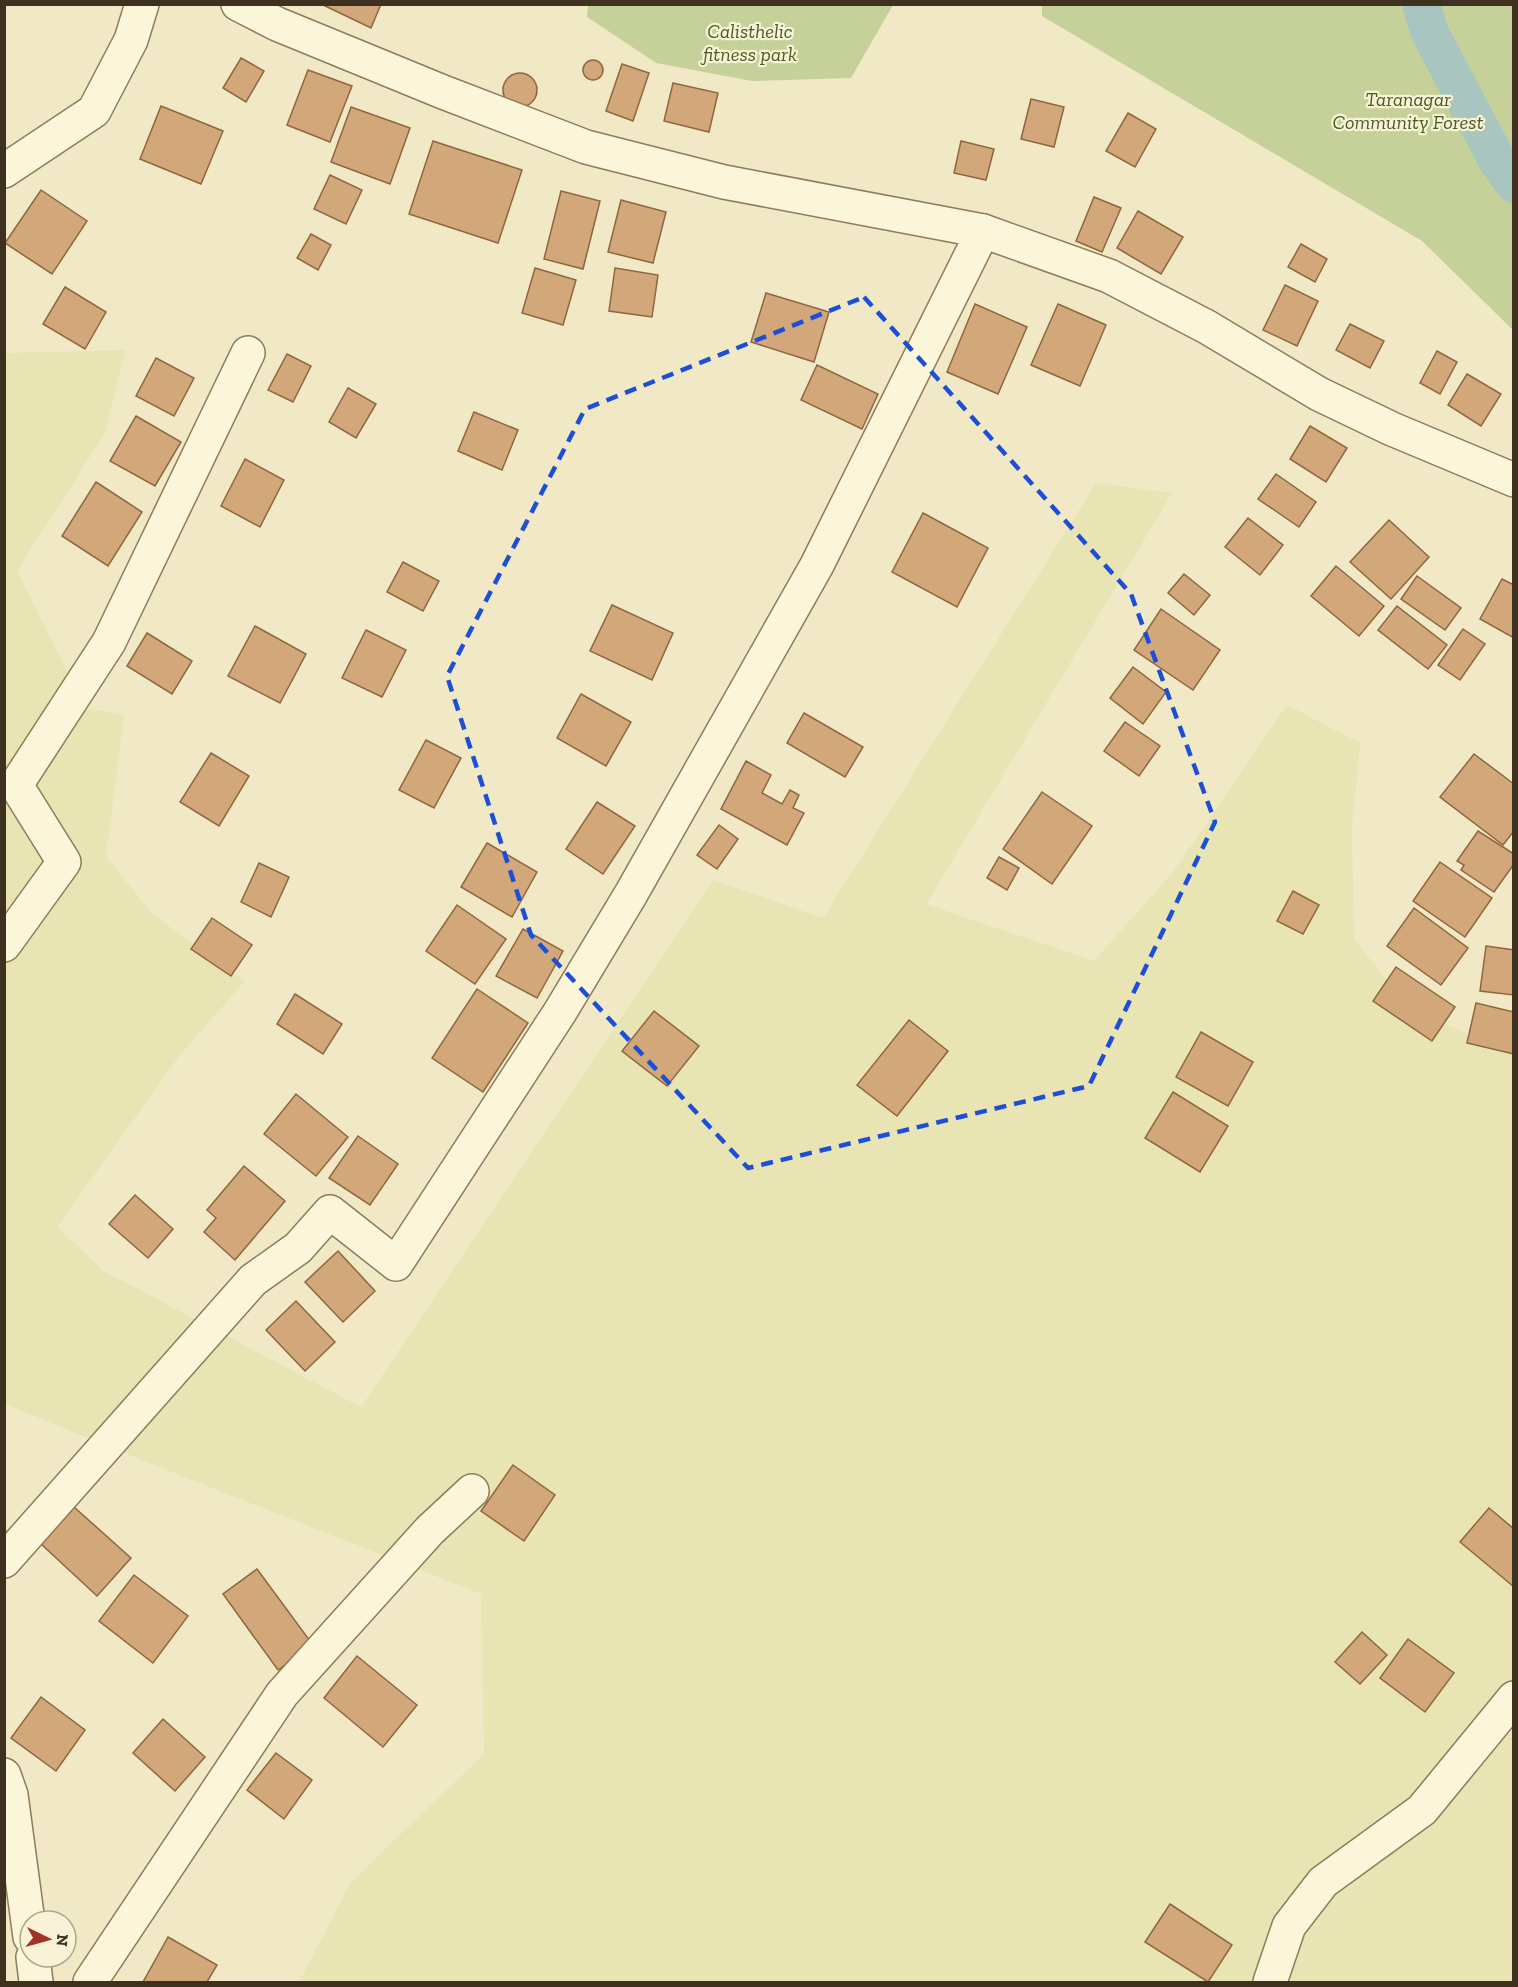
<svg xmlns="http://www.w3.org/2000/svg" width="1518" height="1987" viewBox="0 0 1518 1987" font-family="'Zilla Slab',serif">
<rect width="100%" height="100%" fill="#f1e9c6"/>
<polygon fill="#e8e4b3" points="125,350 105,433 17,571 85,708 124,714 106,856 152,914 245,981 179,1056 57,1227 104,1271 361,1407 713,880 823,918 1096,483 1172,493 926,904 1094,961 1173,872 1287,705 1360,743 1352,828 1354,939 1410,1009 1513,1053 1513,1982 299,1982 351,1882 484,1754 481,1594 174,1473 5,1404 4,353"/>
<g fill="#c5d199">
<polygon points="588,4 893,4 893,5 851,78 752,81 656,63 587,17"/>
<polygon points="1042,5 1513,5 1513,330 1422,241 1042,16"/>
</g>
<g fill="none" stroke-linecap="round" stroke-linejoin="round">
<polyline stroke="#a8c5bf" stroke-width="38" points="1421,4 1430,33 1498,162 1514,184"/>
</g>
<g fill="#d2a77a" stroke="#8f663e" stroke-width="1.5">
<polygon points="321,4 381,4 371,28"/>
<polygon points="241,58 264,71 246,102 223,88"/>
<circle cx="593" cy="70" r="10"/>
<polygon points="622,64 649,73 633,121 606,111"/>
<polygon points="308,70 352,86 330,142 287,125"/>
<circle cx="520" cy="90" r="17"/>
<polygon points="673,83 718,93 709,132 664,121"/>
<polygon points="1031,99 1064,107 1054,147 1021,139"/>
<polygon points="161,106 223,131 201,184 140,159"/>
<polygon points="351,107 410,128 390,184 331,162"/>
<polygon points="1128,113 1156,129 1135,167 1106,151"/>
<polygon points="433,141 522,170 498,243 409,214"/>
<polygon points="961,141 994,149 986,180 954,173"/>
<polygon points="330,175 362,190 346,224 314,209"/>
<polygon points="41,190 87,221 52,274 5,243"/>
<polygon points="561,191 600,201 583,269 544,259"/>
<polygon points="1094,197 1121,208 1102,252 1076,241"/>
<polygon points="621,200 666,212 653,263 608,252"/>
<polygon points="1138,211 1183,237 1161,274 1117,248"/>
<polygon points="311,234 331,245 318,270 297,258"/>
<polygon points="1301,244 1327,259 1315,282 1288,267"/>
<polygon points="535,268 576,280 563,325 522,313"/>
<polygon points="615,268 658,275 652,317 609,311"/>
<polygon points="1285,285 1318,301 1297,346 1263,330"/>
<polygon points="65,287 106,312 85,349 43,324"/>
<polygon points="766,293 829,312 814,362 751,342"/>
<polygon points="975,304 1027,327 998,394 947,372"/>
<polygon points="1058,304 1106,325 1080,386 1031,365"/>
<polygon points="1350,324 1384,341 1370,368 1336,350"/>
<polygon points="1437,351 1457,362 1440,394 1420,383"/>
<polygon points="287,354 311,366 293,402 268,390"/>
<polygon points="156,358 194,378 174,416 136,396"/>
<polygon points="817,365 878,394 862,429 801,400"/>
<polygon points="1467,374 1501,394 1481,426 1448,405"/>
<polygon points="348,388 376,404 356,438 329,422"/>
<polygon points="474,412 518,430 502,470 458,451"/>
<polygon points="136,416 181,442 155,486 110,461"/>
<polygon points="1310,426 1347,448 1326,482 1290,459"/>
<polygon points="245,459 284,480 260,527 221,506"/>
<polygon points="1276,474 1316,502 1299,527 1258,499"/>
<polygon points="96,482 142,512 108,566 62,536"/>
<polygon points="923,513 988,548 957,607 892,572"/>
<polygon points="1248,518 1283,545 1260,575 1225,547"/>
<polygon points="1389,520 1429,557 1391,599 1350,562"/>
<polygon points="403,562 439,581 423,611 387,592"/>
<polygon points="1336,566 1384,606 1359,636 1311,596"/>
<polygon points="1184,574 1210,595 1194,615 1168,593"/>
<polygon points="1417,576 1461,608 1445,630 1401,599"/>
<polygon points="1502,579 1514,585 1514,638 1480,619"/>
<polygon points="612,605 673,633 652,680 590,651"/>
<polygon points="1397,606 1447,645 1428,669 1378,630"/>
<polygon points="1161,609 1220,650 1193,690 1134,650"/>
<polygon points="255,626 306,654 280,703 228,676"/>
<polygon points="1463,629 1485,644 1460,680 1438,665"/>
<polygon points="366,630 406,650 382,697 342,678"/>
<polygon points="147,633 192,661 172,694 127,666"/>
<polygon points="1133,667 1166,692 1143,724 1110,698"/>
<polygon points="581,694 631,722 606,766 557,738"/>
<polygon points="804,713 863,747 845,777 787,743"/>
<polygon points="1125,722 1160,746 1139,776 1104,751"/>
<polygon points="426,740 461,758 434,808 399,790"/>
<polygon points="211,753 249,776 219,826 180,802"/>
<polygon points="1474,754 1514,784 1514,831 1503,845 1440,797"/>
<polygon points="746,761 771,775 762,793 782,804 790,790 799,795 793,808 804,813 787,845 721,809"/>
<polygon points="1042,792 1092,826 1052,884 1003,849"/>
<polygon points="597,802 635,826 603,874 566,849"/>
<polygon points="719,825 738,839 717,869 697,855"/>
<polygon points="1478,831 1514,854 1514,864 1494,892 1461,870 1464,865 1457,861"/>
<polygon points="487,843 537,872 512,917 461,887"/>
<polygon points="999,857 1019,868 1007,890 987,878"/>
<polygon points="1440,862 1492,898 1465,937 1413,901"/>
<polygon points="259,863 289,877 271,917 241,902"/>
<polygon points="1293,891 1319,905 1303,934 1277,921"/>
<polygon points="457,905 506,939 475,984 426,951"/>
<polygon points="1414,908 1468,948 1441,985 1387,946"/>
<polygon points="212,918 252,945 231,976 191,949"/>
<polygon points="523,929 563,951 537,998 496,976"/>
<polygon points="1486,946 1514,950 1514,995 1480,991"/>
<polygon points="1396,967 1455,1007 1432,1041 1373,1001"/>
<polygon points="477,989 528,1023 483,1092 432,1058"/>
<polygon points="295,994 342,1024 323,1054 277,1024"/>
<polygon points="1476,1003 1514,1012 1514,1054 1467,1043"/>
<polygon points="654,1011 699,1046 667,1086 622,1051"/>
<polygon points="909,1020 948,1051 897,1116 857,1085"/>
<polygon points="1201,1032 1253,1062 1228,1106 1176,1077"/>
<polygon points="1173,1092 1228,1126 1200,1172 1145,1138"/>
<polygon points="296,1094 348,1137 316,1176 264,1134"/>
<polygon points="358,1136 398,1164 370,1205 329,1178"/>
<polygon points="244,1166 285,1201 235,1260 204,1232 216,1218 207,1210"/>
<polygon points="135,1195 173,1229 148,1258 109,1224"/>
<polygon points="338,1251 375,1291 343,1322 305,1282"/>
<polygon points="296,1301 335,1342 305,1371 266,1330"/>
<polygon points="513,1465 555,1495 524,1541 481,1511"/>
<polygon points="74,1507 131,1558 97,1596 41,1544"/>
<polygon points="1489,1508 1514,1529 1514,1587 1460,1542"/>
<polygon points="257,1569 313,1645 278,1670 223,1594"/>
<polygon points="134,1575 188,1616 153,1663 99,1621"/>
<polygon points="1362,1632 1387,1655 1360,1684 1335,1662"/>
<polygon points="1408,1639 1454,1673 1425,1712 1380,1678"/>
<polygon points="357,1656 417,1705 383,1747 324,1698"/>
<polygon points="41,1697 85,1730 56,1771 11,1738"/>
<polygon points="163,1719 205,1757 175,1791 133,1753"/>
<polygon points="276,1753 312,1780 284,1819 247,1790"/>
<polygon points="1170,1904 1232,1945 1208,1982 1145,1942"/>
<polygon points="168,1937 217,1965 207,1982 143,1982"/>
</g>
<g fill="none" stroke-linecap="round" stroke-linejoin="round">
<g stroke="#8e7b5a" stroke-width="36">
<g id="minor">
<polyline points="238,4 277,24 443,92 586,147 724,182 983,231 1109,276 1207,327 1319,394 1392,429 1514,480"/>
<polyline points="4,171 94,111 131,40 142,4"/>
<polyline points="4,945 64,862 16,785 109,642 248,353"/>
<polyline points="4,1561 253,1280 298,1248 330,1212 396,1264 560,1012 631,894 817,565 983,231"/>
<polyline points="4,1775 11,1795 30,1937"/>
<polyline points="33,1957 36,1982"/>
<polyline points="90,1982 282,1694 430,1530 472,1491"/>
<polyline points="1270,1982 1289,1926 1323,1882 1422,1810 1514,1698"/>
</g>
</g>
<use href="#minor" stroke="#fbf5da" stroke-width="33"/>
</g>
<path fill="none" stroke="#1d4ed8" stroke-width="4.5" stroke-dasharray="12 8" stroke-linejoin="round" d="M864,297L1131,594L1215,822L1089,1086L748,1168L531,935L447,676L585,409Z"/>
<g text-anchor="middle" stroke-width="4.5" stroke-linejoin="round" paint-order="stroke">
<g font-size="20" font-style="italic" fill="#485c24" stroke="#f8f2d6">
<text x="750" y="38">Calisthelic<tspan x="750" dy="23">fitness park</tspan></text>
<text x="1408" y="106">Taranagar<tspan x="1408" dy="23">Community Forest</tspan></text>
</g>
</g>
<rect width="1518" height="1987" fill="none" stroke="#3e311f" stroke-width="12"/>
<g transform="translate(48 1939) rotate(95)"><circle r="28" fill="#f8f2d6" stroke="#aea58d" stroke-width="1.5"/>
<path d="M0-4.5L10 22L0 15L-10 22Z" fill="#a23126"/>
<text y="-9" font-size="16" font-weight="bold" text-anchor="middle" fill="#3e311f">N</text>
</g>
</svg>
